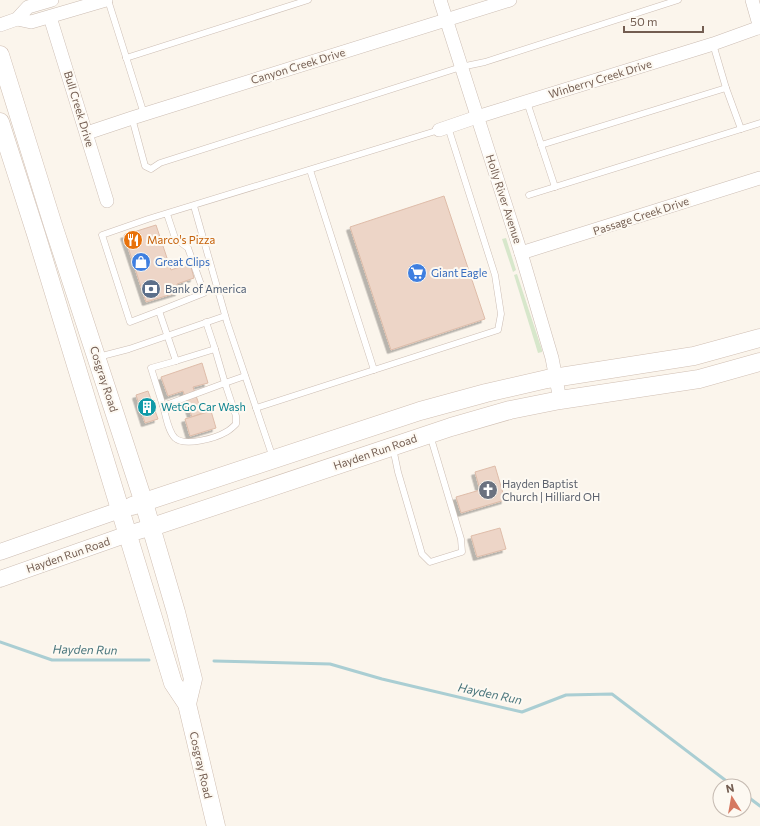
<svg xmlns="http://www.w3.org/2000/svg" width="760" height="826" viewBox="0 0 760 826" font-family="Commissioner,sans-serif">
<defs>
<filter id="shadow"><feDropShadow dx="-3.5" dy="3.5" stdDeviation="0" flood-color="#0004"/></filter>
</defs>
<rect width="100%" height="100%" fill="#fbf5ec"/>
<g fill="#d7e7cb">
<polygon points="506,238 516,270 513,272 502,239"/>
<polygon points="517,274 542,350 542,352 538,353 514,275"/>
</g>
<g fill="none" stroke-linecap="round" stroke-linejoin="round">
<g stroke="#aaced3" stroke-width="3">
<polyline points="0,642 52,660 149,660"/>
<polyline points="214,661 330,664 382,679 522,712 566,695 612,694 733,786"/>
<polyline points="744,794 760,806"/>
</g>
</g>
<g fill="#edd5c7" stroke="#debca9" filter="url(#shadow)">
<polygon points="444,196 485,319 391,350 350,227"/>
<polygon points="156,225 171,270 190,263 194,278 177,284 179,292 146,302 124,235"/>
<polygon points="202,363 208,383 193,387 202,413 192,417 183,391 168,396 161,377"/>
<polygon points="148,391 158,419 145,423 136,395"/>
<polygon points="211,411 216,428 190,436 185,419"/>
<polygon points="495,466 505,500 461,513 456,497 480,490 475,472"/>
<polygon points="500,528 506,549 477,557 471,536"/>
</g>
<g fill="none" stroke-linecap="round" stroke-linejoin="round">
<g stroke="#ccbdb3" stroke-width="7">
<g id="service">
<polyline points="108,0 144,114"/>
<polyline points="713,44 726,88 741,129"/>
<polyline points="126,58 308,0"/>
<polyline points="527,102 555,187"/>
<polyline points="132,118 145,166 151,169 160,163 461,67 485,62 678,0"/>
<polyline points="541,145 726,88"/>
<polyline points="310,170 374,370"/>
<polyline points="529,195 760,123"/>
<polyline points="194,206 227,322 273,458"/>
<polyline points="167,214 175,238 188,248 204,293 159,311 130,322 102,235 148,219 439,130"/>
<polyline points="159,311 176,361 215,349 225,383 245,376"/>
<polyline points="206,322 215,349"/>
<polyline points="98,357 129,349 225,316"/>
<path d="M225,383L236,416V424C233,427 230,430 226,432C216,438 185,447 175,438C168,431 166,416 163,406Z"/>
<polyline points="163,406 151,368 176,361"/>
<polyline points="256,408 498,330 501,314 495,275 448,127"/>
<polyline points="393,448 398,472 422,554 430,562 462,552 461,539 430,435"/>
</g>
</g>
<g stroke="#ccbdb3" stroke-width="14">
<g id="minor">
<polyline points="440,0 521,253 552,358 560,400"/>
<polyline points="752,0 760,28"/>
<polyline points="50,17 107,201"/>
<polyline points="17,19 31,22 106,0"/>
<polyline points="0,25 17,19 28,7 52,0"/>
<polyline points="439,130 477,117 713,44 760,27"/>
<polyline points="87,133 132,118 510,0"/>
<polyline points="521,253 760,178"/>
</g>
</g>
<g stroke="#ccbdb3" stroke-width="17">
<g id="tertiary">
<polyline points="0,552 120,510"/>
<polyline points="0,579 128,534 152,527"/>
</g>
</g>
<g stroke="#d0bfb3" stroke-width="19">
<g id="secondary">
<polyline points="0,55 53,225 144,503 176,612 193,679 187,704"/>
<polyline points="0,122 36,234 173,683 187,704 216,826"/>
<polyline points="132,506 420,411 486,393 547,379 694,356 760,338"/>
<polyline points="152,527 451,427 510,410 560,400 699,379 760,362"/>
</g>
</g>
<use href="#service" stroke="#fff" stroke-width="6"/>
<use href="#minor" stroke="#fff" stroke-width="13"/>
<use href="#tertiary" stroke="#fff" stroke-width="16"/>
<use href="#secondary" stroke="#fff" stroke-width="18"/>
</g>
<defs>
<g id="restaurant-disc" transform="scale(1)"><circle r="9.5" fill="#e8710a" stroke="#fdf9f2"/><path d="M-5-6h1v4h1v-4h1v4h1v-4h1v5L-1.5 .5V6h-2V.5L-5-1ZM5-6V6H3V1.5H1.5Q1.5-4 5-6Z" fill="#fff"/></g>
<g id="shop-disc" transform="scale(1)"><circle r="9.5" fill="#3f7fe0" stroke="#fdf9f2"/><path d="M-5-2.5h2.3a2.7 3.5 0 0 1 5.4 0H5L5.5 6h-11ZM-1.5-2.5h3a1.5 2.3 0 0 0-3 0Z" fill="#fff"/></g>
<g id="supermarket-disc" transform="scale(1)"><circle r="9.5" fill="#3f7fe0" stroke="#fdf9f2"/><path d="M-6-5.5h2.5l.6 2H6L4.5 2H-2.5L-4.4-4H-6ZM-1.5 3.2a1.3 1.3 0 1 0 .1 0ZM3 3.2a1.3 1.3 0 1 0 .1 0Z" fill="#fff"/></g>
<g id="bank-disc" transform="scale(1)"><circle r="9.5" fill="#5c6f8a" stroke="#fdf9f2"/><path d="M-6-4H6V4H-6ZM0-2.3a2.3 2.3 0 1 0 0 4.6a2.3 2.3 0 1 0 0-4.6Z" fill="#fff"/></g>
<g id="building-disc" transform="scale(1)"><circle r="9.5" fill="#0f9aa8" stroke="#fdf9f2"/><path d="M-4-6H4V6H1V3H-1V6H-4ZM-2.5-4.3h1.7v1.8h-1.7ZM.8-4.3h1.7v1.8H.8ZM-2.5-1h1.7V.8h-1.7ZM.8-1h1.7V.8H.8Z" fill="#fff"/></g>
<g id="church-disc" transform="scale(1)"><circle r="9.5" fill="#6b7280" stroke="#fdf9f2"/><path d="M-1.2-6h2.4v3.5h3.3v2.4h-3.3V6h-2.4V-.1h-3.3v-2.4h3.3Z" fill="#fff"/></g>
</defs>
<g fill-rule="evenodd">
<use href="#restaurant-disc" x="133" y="240"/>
<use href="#shop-disc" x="141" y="262"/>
<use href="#supermarket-disc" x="417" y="273"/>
<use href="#bank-disc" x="151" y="289"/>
<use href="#building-disc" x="147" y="407"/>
<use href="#church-disc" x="488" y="490"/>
</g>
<g text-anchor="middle" stroke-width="4" stroke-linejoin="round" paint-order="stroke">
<g font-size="11" fill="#735d51" stroke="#fdf9f2">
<text transform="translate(298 66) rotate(-17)" y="4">Canyon Creek Drive</text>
<text transform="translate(600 79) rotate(-17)" y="4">Winberry Creek Drive</text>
<text transform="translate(79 109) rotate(73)" y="4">Bull Creek Drive</text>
<text transform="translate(504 199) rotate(72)" y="4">Holly River Avenue</text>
<text transform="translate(641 216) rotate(-18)" y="4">Passage Creek Drive</text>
<text transform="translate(104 379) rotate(72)" y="4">Cosgray Road</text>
<text transform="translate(375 452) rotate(-19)" y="4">Hayden Run Road</text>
<text transform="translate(68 555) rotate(-19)" y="4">Hayden Run Road</text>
<text transform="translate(201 765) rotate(77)" y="4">Cosgray Road</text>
</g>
<g font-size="11" fill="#c56008" stroke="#fdf9f2" text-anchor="start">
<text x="147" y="244">Marco's Pizza</text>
</g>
<g font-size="11" fill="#366cbe" stroke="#fdf9f2" text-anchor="start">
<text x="155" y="266">Great Clips</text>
<text x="431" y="277">Giant Eagle</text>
</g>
<g font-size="11" fill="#4e5e75" stroke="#fdf9f2" text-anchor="start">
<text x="165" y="293">Bank of America</text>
</g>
<g font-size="11" fill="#0d838f" stroke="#fdf9f2" text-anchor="start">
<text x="161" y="411">WetGo Car Wash</text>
</g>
<g font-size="11" fill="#5b616d" stroke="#fdf9f2" text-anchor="start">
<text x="502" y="488">Hayden Baptist<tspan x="502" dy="13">Church | Hilliard OH</tspan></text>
</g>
<g font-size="12" font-style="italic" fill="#4a767d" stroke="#fdf9f2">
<text transform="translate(85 650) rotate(1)" y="4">Hayden Run</text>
<text transform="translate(490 694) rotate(12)" y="4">Hayden Run</text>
</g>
</g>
<g transform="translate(732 798) rotate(349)"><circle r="19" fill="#fdf9f2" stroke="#c6bbb2"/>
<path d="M0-3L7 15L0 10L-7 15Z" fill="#d57860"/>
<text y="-6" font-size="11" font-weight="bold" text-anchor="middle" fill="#735d51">N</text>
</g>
<path d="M624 26v6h79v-6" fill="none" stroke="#735d51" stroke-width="2"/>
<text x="630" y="26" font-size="12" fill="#735d51" stroke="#fdf9f2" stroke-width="3" paint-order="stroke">50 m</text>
</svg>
